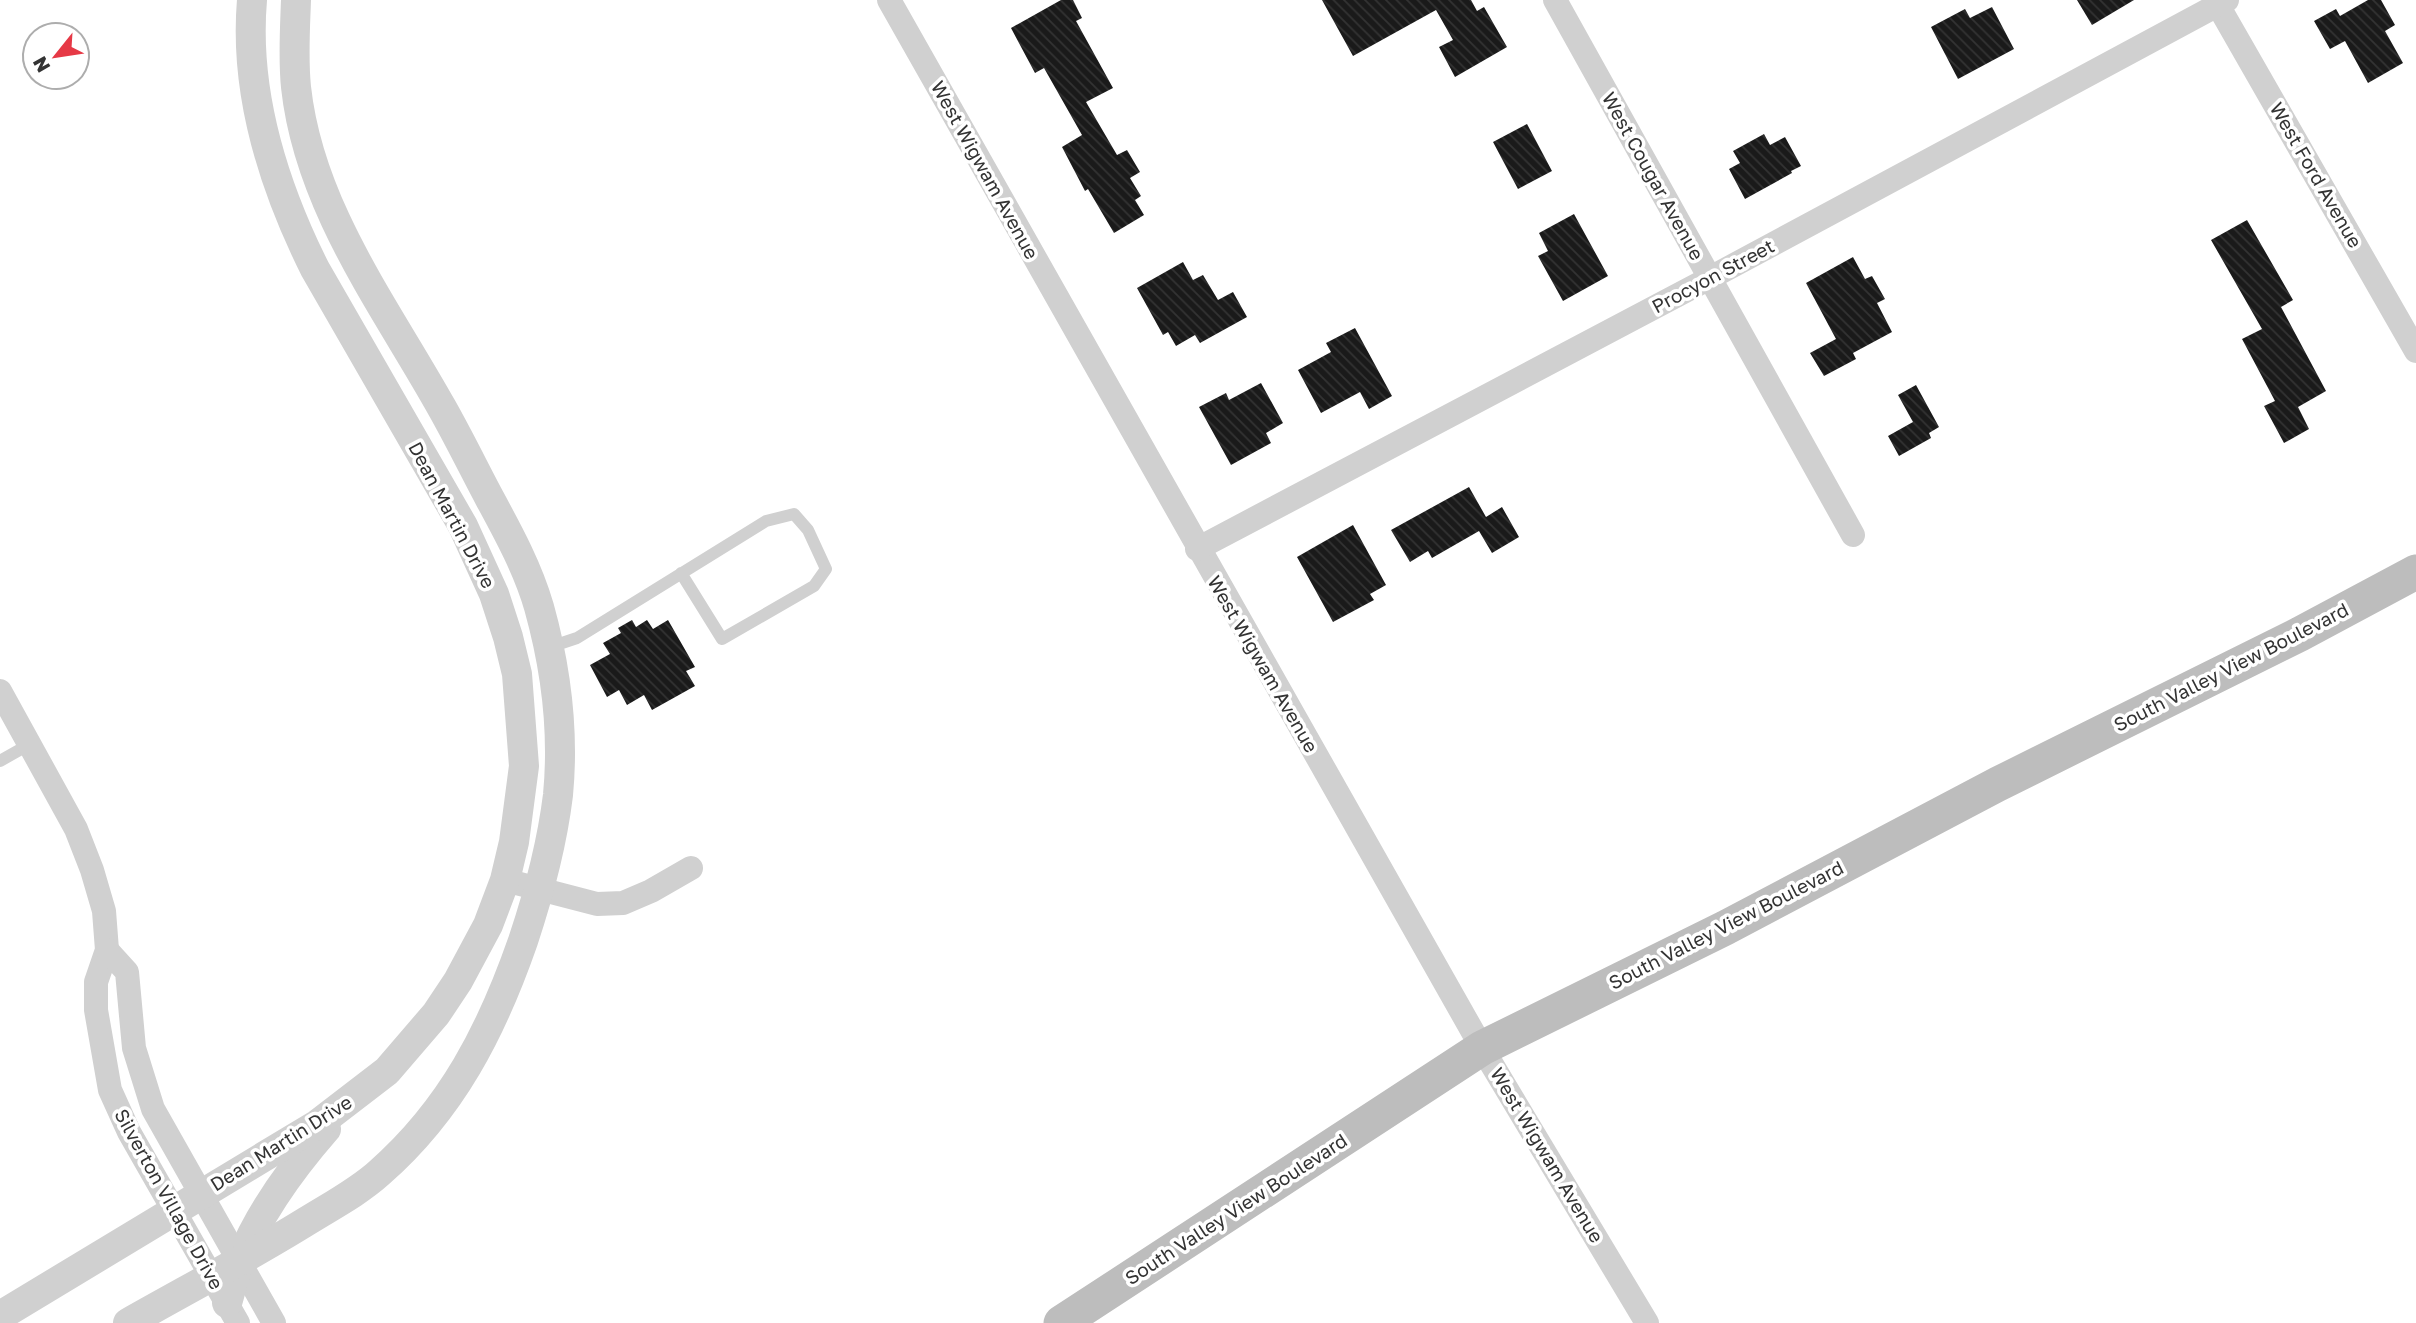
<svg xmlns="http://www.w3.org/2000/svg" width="2416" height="1323" viewBox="0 0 2416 1323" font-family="'Golos Text',sans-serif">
<defs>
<pattern id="building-back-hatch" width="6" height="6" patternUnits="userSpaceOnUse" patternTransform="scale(1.75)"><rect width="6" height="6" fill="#1a1a1a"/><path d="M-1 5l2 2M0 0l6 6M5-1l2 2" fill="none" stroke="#333"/></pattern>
</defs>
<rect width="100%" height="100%" fill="#fff"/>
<g fill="url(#building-back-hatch)">
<polygon points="1061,0 1073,0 1082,18 1076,21 1113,88 1086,102 1117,155 1127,150 1140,172 1130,178 1141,196 1135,200 1144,215 1114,233 1088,189 1085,191 1062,147 1082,135 1044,68 1035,73 1011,28"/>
<polygon points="1322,0 1471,0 1477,11 1484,7 1507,47 1455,77 1439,47 1453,40 1436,10 1353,56"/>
<polygon points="2077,0 2134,0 2092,25"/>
<polygon points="2368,0 2381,0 2395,25 2385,31 2403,63 2368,83 2345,41 2330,49 2314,21 2336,9 2340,16"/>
<polygon points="1992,7 2014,49 1958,79 1931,27 1965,9 1970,18"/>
<polygon points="1527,124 1552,171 1518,189 1493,142"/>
<polygon points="1764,134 1770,145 1785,137 1801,166 1791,171 1792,173 1745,199 1729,169 1740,163 1733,151"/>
<polygon points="1574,214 1608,276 1563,301 1538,256 1548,251 1539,233"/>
<polygon points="2247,220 2293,300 2281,307 2326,391 2298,407 2309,429 2284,443 2264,406 2275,401 2242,339 2262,329 2211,240"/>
<polygon points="1853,257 1865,279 1872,276 1885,299 1877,303 1892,332 1853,353 1856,359 1824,376 1810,353 1836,339 1806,283"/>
<polygon points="1183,262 1193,280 1203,275 1218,300 1233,292 1247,317 1200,343 1195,335 1176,346 1168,332 1163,335 1137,288"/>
<polygon points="1355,328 1392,396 1369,409 1360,392 1321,413 1298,370 1331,352 1326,343"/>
<polygon points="1261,383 1283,423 1266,433 1271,443 1231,465 1199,407 1226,393 1229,400"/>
<polygon points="1916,385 1939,427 1929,433 1931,438 1899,456 1888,436 1913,422 1898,395"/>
<polygon points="1469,487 1486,517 1502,507 1519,537 1492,553 1479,531 1432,558 1428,551 1410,562 1391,530"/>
<polygon points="1353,525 1386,585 1370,594 1374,600 1333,622 1297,557"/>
<polygon points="632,620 636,627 647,620 653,629 668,620 695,667 686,671 695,686 652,710 644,695 627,705 619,690 607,697 590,665 610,654 603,643 621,633 618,628"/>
</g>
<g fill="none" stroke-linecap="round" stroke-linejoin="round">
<g stroke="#d0d0d0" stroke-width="12">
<polyline points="550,647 577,638 766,521 794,514 808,530 826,569 814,586 722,639 681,573"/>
<polyline points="0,761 30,744"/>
</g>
<g stroke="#d0d0d0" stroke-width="24">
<polyline points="889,0 1482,1048 1647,1323"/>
<polyline points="1555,0 1853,535"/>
<polyline points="2215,0 2416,351"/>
<polyline points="1197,549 1710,278 2227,0"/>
<polyline points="0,691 76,829 92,870 104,911 107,950 96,982 96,1010 110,1090 129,1132 238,1323"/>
<polyline points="505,880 597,904 623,903 651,891 691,868"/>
<polyline points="107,950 127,972 134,1048 153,1109 274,1323"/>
</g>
<g stroke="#d0d0d0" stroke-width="30">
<path d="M227,1303C231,1290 234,1275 240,1261C259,1213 292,1168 326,1129"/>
<path d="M0,1316L318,1124L387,1071L436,1014L458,981L488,925L505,880L514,842L524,766L517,674L508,637L494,594L463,526L315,269C274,187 244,93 252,0"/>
<path d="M128,1323C188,1289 249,1257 307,1221C331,1206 358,1192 379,1173C452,1109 492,1030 523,941C539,893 552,844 558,795C564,732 556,668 539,607C528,569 509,534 490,499C474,469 459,438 442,408C385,306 309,207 296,87C293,58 295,29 296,0"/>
</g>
<polyline stroke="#bdbdbd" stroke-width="35" points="1061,1323 1482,1048 1725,928 1998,784 2300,634 2416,572"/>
</g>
<g text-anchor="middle" stroke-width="7" stroke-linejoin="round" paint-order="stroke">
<g font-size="19" fill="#333" stroke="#fff">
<text transform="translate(985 170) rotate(61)" y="7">West Wigwam Avenue</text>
<text transform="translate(2316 175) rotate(60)" y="7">West Ford Avenue</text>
<text transform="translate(1653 176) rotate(61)" y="7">West Cougar Avenue</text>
<text transform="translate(1713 276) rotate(-28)" y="7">Procyon Street</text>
<text transform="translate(452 515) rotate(62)" y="7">Dean Martin Drive</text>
<text transform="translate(1263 664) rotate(60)" y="7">West Wigwam Avenue</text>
<text transform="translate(2231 667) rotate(-27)" y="7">South Valley View Boulevard</text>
<text transform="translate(1726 925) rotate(-27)" y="7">South Valley View Boulevard</text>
<text transform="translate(281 1143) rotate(-32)" y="7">Dean Martin Drive</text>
<text transform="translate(1547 1155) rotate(59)" y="7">West Wigwam Avenue</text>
<text transform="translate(169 1199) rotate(61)" y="7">Silverton Village Drive</text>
<text transform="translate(1236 1209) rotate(-33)" y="7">South Valley View Boulevard</text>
</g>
</g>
<g transform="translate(56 56) rotate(240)"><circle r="33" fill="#ffffff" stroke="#adadad" stroke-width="2"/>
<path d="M0-5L12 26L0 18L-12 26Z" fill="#e63946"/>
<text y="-10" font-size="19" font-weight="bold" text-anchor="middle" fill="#333333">N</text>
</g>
</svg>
